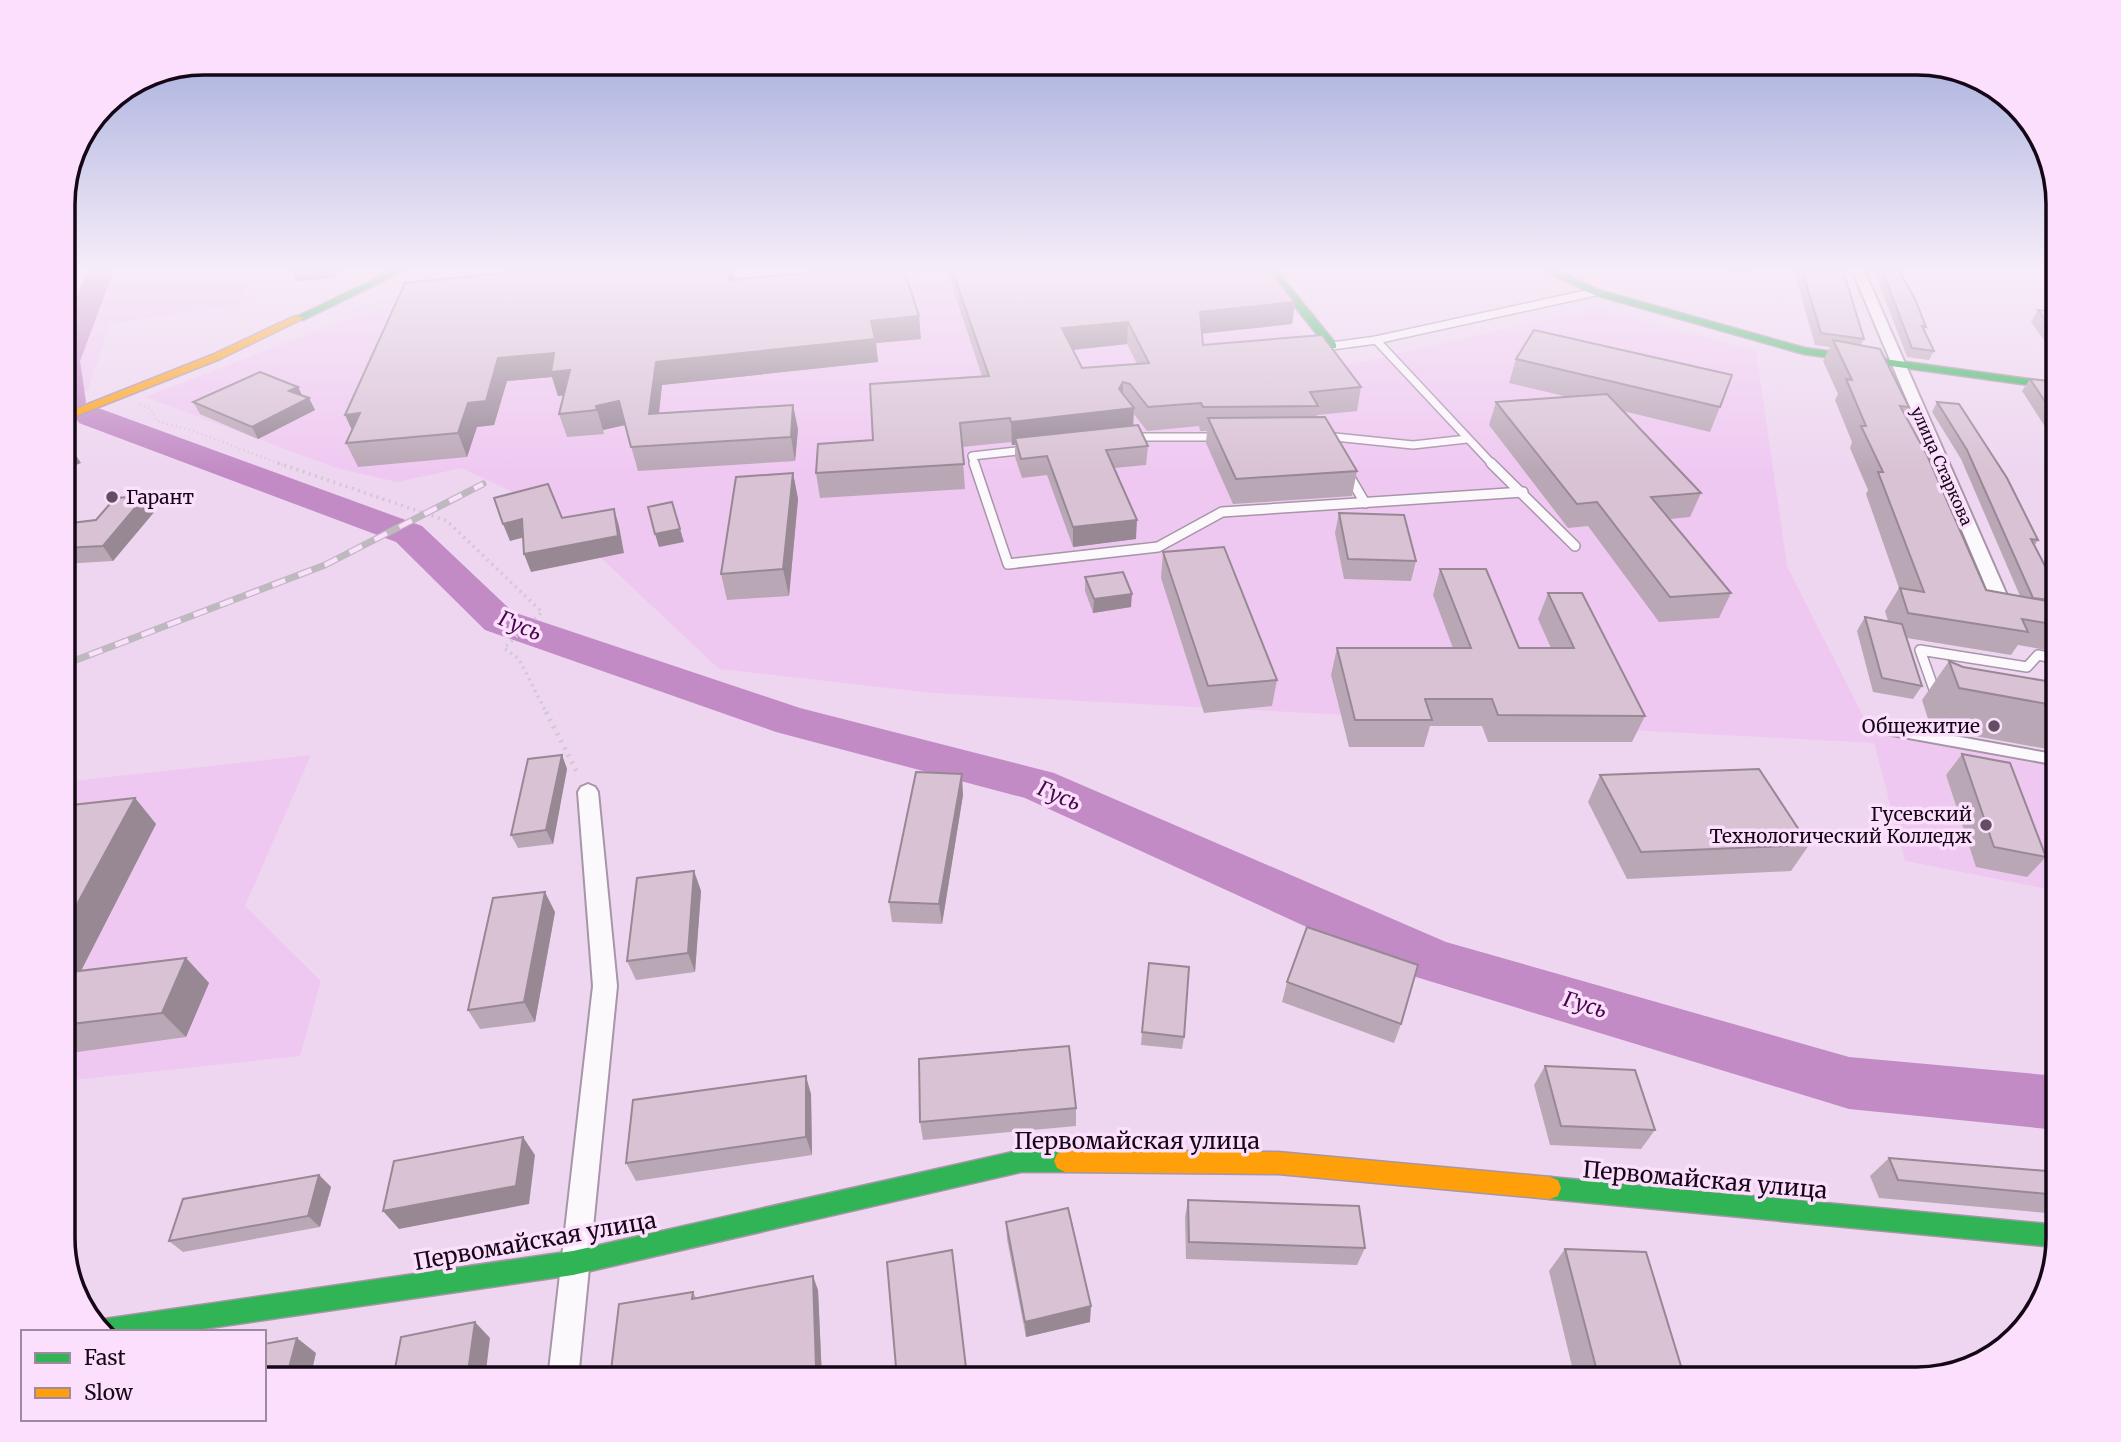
<svg xmlns="http://www.w3.org/2000/svg" width="2121" height="1442" viewBox="0 0 2121 1442" font-family="Merriweather,serif">
<rect width="100%" height="100%" fill="#eed6f0"/>
<g fill="#efc8f1">
<polygon points="63,270 258,270 238,305 110,324 88,390 63,399"/>
<polygon points="563,270 1135,270 1173,338 1295,325 1331,369 1597,308 1756,351 1787,566 1871,732 2058,768 2058,891 1905,861 1874,743 932,693 719,669 550,510 462,468 397,482 336,468 145,397 366,312 553,288"/>
<polygon points="311,755 245,906 321,981 300,1056 63,1081 63,782"/>
</g>
<g fill="none" stroke-linecap="round" stroke-linejoin="round">
<polygon fill="#c28bc5" fill-rule="evenodd" points="88,270 114,270 80,361 86,402 81,409 90,406 101,409 422,526 513,612 800,708 1054,773 1446,942 1849,1057 2058,1076 2058,1130 1849,1109 1416,977 1025,798 776,732 485,630 396,542 79,423 74,416 79,409 63,410 63,329"/>
<g stroke="#a795a8" stroke-width="10">
<g id="lane-far2">
<polyline points="1376,340 1493,465"/>
<polyline points="1332,346 1376,340 1595,292"/>
<polyline points="1325,436 1413,445 1467,439"/>
<polyline points="1144,437 1219,437"/>
<polyline points="975,465 972,456 1026,450"/>
</g>
</g>
<g stroke="#a795a8" stroke-width="12">
<g id="lane-far1">
<polyline points="974,463 1008,564 1158,547 1222,512 1523,492"/>
<polyline points="1491,463 1575,546"/>
<polyline points="1348,474 1365,503"/>
<polyline points="1936,695 1920,650 2027,667 2038,655 2058,659"/>
</g>
</g>
<g stroke="#a795a8" stroke-width="14">
<polyline id="lane" points="1876,727 2058,760"/>
</g>
<g stroke="#a795a8" stroke-width="4">
<g id="street">
<polygon points="1852,270 1864,270 2013,609 2058,615 2058,627 2006,618 1997,613"/>
<polygon points="588,784 595,787 598,792 617,986 578,1379 548,1379 593,986 578,792 581,787"/>
</g>
</g>
<g stroke="#a795a8" stroke-width="3">
<g id="fast">
<polygon points="394,270 406,270 303,320 294,318"/>
<polygon points="1266,270 1276,270 1336,344 1336,348 1328,348"/>
<polygon points="1544,270 1556,270 1598,290 1805,348 2058,383 2058,389 1804,354 1592,294"/>
<polygon points="1021,1150 1065,1150 1073,1154 1076,1161 1073,1168 1065,1172 1021,1172 573,1275 182,1332 104,1332 95,1323 104,1319 573,1251"/>
<polygon points="1550,1177 2058,1225 2055,1247 1550,1199 1542,1196 1539,1188 1542,1180"/>
</g>
</g>
<g stroke="#a795a8" stroke-width="3">
<g id="slow">
<polygon points="2044,270 2054,270 2058,275 2058,285"/>
<polygon points="295,316 304,318 220,359 63,421 63,414 212,355"/>
<polygon points="1065,1150 1278,1152 1550,1177 1558,1180 1561,1188 1558,1196 1550,1199 1278,1174 1065,1172 1057,1168 1054,1161 1057,1154"/>
</g>
</g>
<g stroke="#d0c9d1" stroke-width="2.5" stroke-dasharray="1 3.5" stroke-linecap="butt">
<polyline points="463,278 489,270"/>
<polyline points="349,314 404,296"/>
<polyline points="140,404 151,409 157,421 191,430 283,465"/>
</g>
<polyline stroke="#d0c9d1" stroke-width="3.5" stroke-dasharray="2 4.5" stroke-linecap="butt" points="278,463 447,521 542,612 504,648 519,659 547,714"/>
<polyline stroke="#d0c9d1" stroke-width="5" stroke-dasharray="2 6" stroke-linecap="butt" points="546,712 579,776"/>
<use href="#lane-far2" stroke="#fcf9fd" stroke-width="7"/>
<use href="#lane-far1" stroke="#fcf9fd" stroke-width="9"/>
<use href="#lane" stroke="#fcf9fd" stroke-width="10"/>
<use href="#street" fill="#fcf9fd" fill-rule="evenodd"/>
<use href="#fast" fill="#30b455" fill-rule="evenodd"/>
<use href="#slow" fill="#ff9f0a" fill-rule="evenodd"/>
<g stroke="#beb8bf" stroke-width="7">
<polyline id="rail" points="63,665 325,565 483,484"/>
</g>
<use href="#rail" stroke="#fbdffc" stroke-width="4.5" stroke-dasharray="14" stroke-linecap="butt"/>
</g>
<g fill="#baa7b6" fill-rule="evenodd">
<path d="M913,270H1269L1295,302L1292,324L1202,334L1203,345L1361,387L1357,411L1317,415L1316,418L1357,471L1352,496L1233,504L1206,443L1207,431H1200L1199,426L1147,431L1133,413V426L1148,446L1146,465L1114,468L1136,539L1073,547L1047,475L1022,478L1015,457V445H1012L1011,442L962,447L965,489L820,498L816,473L982,376L947,271L914,274ZM1127,344L1137,364L1082,368L1073,350Z"/>
<polygon points="1719,270 1754,270 1752,273"/>
<polygon points="1794,270 1841,270 1864,339 1861,345 1909,407 1905,414 1986,590 2020,596 1961,459 1932,412 1937,402 2038,540 2035,545 2058,591 2058,652 2018,645 2011,655 1907,638 1922,686 1913,699 1873,692 1857,631 1865,617 1888,621 1885,611 1899,588 1866,494 1868,490 1850,448 1852,442 1835,400 1838,394 1823,361 1830,347 1815,345"/>
<polygon points="1874,270 1899,270 1926,327 1924,330 1934,351 1929,360 1907,357"/>
<polygon points="734,279 921,339 876,343 878,362 662,385 659,414 798,429 795,461 638,471 625,425 603,430 604,434 567,437 559,414 564,395 558,396 552,377 507,381 494,425 477,427 467,457 358,467 346,443"/>
<polygon points="2038,310 2058,312 2058,352 2052,351 2031,322"/>
<polygon points="1516,359 1720,407 1710,432 1623,411 1701,493 1690,517 1670,519 1731,593 1719,618 1659,622 1588,526 1568,528 1489,425 1496,402 1568,397 1509,383"/>
<polygon points="2030,379 2058,382 2058,426 2044,425 2022,391"/>
<polygon points="298,387 302,396 309,398 315,410 258,439 200,414 193,402"/>
<polygon points="793,473 798,499 789,596 727,600 721,574"/>
<polygon points="155,511 113,561 63,564 63,524"/>
<polygon points="1339,513 1416,561 1411,581 1344,579 1335,533"/>
<polygon points="1163,552 1277,680 1272,706 1204,713 1161,578"/>
<polygon points="1440,569 1519,648 1551,648 1538,619 1548,593 1645,716 1632,742 1488,742 1482,726 1430,726 1424,747 1349,747 1331,675 1337,648 1453,648 1433,595"/>
<polygon points="1085,577 1131,607 1093,613 1085,591"/>
<polygon points="1949,661 1963,667 2058,683 2058,751 1931,728 1922,700"/>
<polygon points="1962,754 2046,857 2027,877 1976,867 1946,775"/>
<polygon points="562,755 567,769 553,844 518,848 511,835"/>
<polygon points="1600,775 1809,845 1791,871 1627,879 1588,802"/>
<polygon points="963,795 942,924 892,922 889,902"/>
<polygon points="135,798 156,824 81,971 186,958 209,983 186,1037 63,1054 63,806"/>
<polygon points="694,871 701,891 695,972 636,980 627,961"/>
<polygon points="555,912 535,1022 480,1029 468,1010"/>
<polygon points="1287,982 1401,1024 1394,1043 1282,1002"/>
<polygon points="1142,1032 1184,1037 1182,1049 1141,1045"/>
<polygon points="1545,1066 1655,1130 1641,1149 1550,1145 1534,1085"/>
<polygon points="811,1094 812,1155 636,1181 626,1163"/>
<polygon points="1076,1108 1076,1126 923,1140 920,1122"/>
<polygon points="1889,1158 2058,1172 2058,1214 1879,1198 1870,1176"/>
<polygon points="319,1175 331,1187 320,1227 183,1252 169,1241"/>
<polygon points="1188,1200 1365,1248 1357,1265 1186,1259 1185,1217"/>
<polygon points="1006,1222 1090,1322 1026,1337 1007,1239"/>
<polygon points="1565,1249 1685,1379 1575,1379 1549,1271"/>
<polygon points="952,1250 968,1379 897,1379"/>
<polygon points="818,1290 822,1379 610,1379 693,1292 696,1298"/>
</g>
<g fill="#978894">
<polygon points="291,270 340,270 335,278 297,281"/>
<polygon points="729,270 734,270 733,302 729,280"/>
<polygon points="63,283 73,300 63,314"/>
<polygon points="1295,302 1292,324 1198,334 1200,312"/>
<polygon points="919,316 921,339 876,343 878,362 662,385 656,438 649,414 656,362 871,321"/>
<polygon points="1128,322 1127,344 1062,351 1062,328"/>
<polygon points="554,353 570,370 577,394 558,396 552,377 507,381 494,425 477,427 467,457 458,433 468,403 498,358"/>
<polygon points="1123,382 1123,405 1134,408 1133,432 1015,438 1015,445 1012,445 1011,422 1119,389"/>
<polygon points="298,387 304,399 289,391"/>
<polygon points="309,398 315,410 258,439 252,427"/>
<polygon points="619,401 625,425 603,430 604,434 596,406"/>
<polygon points="793,405 798,429 795,461 791,437"/>
<polygon points="360,413 356,439 345,415"/>
<polygon points="64,426 74,441 63,451 63,427"/>
<polygon points="71,448 81,463 63,470 63,451"/>
<polygon points="793,473 798,499 789,596 783,569"/>
<polygon points="145,496 155,511 113,561 103,546"/>
<polygon points="614,509 619,526 624,553 531,572 524,554"/>
<polygon points="522,519 529,536 510,541 503,524"/>
<polygon points="1137,520 1136,539 1073,547 1073,527"/>
<polygon points="680,529 684,542 659,547 655,534"/>
<polygon points="1132,594 1131,607 1093,613 1094,599"/>
<polygon points="562,755 567,769 553,844 546,830"/>
<polygon points="962,774 963,795 942,924 939,904"/>
<polygon points="135,798 156,824 65,1002 63,1000 63,930"/>
<polygon points="694,871 701,891 695,972 688,953"/>
<polygon points="545,892 555,912 535,1022 524,1002"/>
<polygon points="186,958 209,983 186,1037 162,1013"/>
<polygon points="806,1076 811,1094 812,1155 806,1137"/>
<polygon points="523,1137 535,1155 529,1204 399,1229 383,1211"/>
<polygon points="319,1175 331,1187 320,1227 308,1216"/>
<polygon points="813,1276 818,1290 822,1379 816,1367"/>
<polygon points="1091,1306 1090,1322 1026,1337 1025,1322"/>
<polygon points="475,1322 490,1338 485,1379 467,1379"/>
<polygon points="297,1338 316,1353 310,1379 286,1379"/>
</g>
<g fill="#d8c2d4" stroke="#978894" stroke-width="2" fill-rule="evenodd">
<polygon points="533,270 729,270 729,280 839,270 904,270 919,316 871,321 875,339 656,362 649,414 793,405 791,437 631,447 619,401 596,406 597,410 559,414 570,370 551,372 554,353 498,358 486,401 468,403 458,433 346,443 360,413 345,415 405,283"/>
<path d="M952,270H1269L1295,302L1200,312L1203,345L1322,335L1361,387L1310,392L1318,406L1203,407L1201,403L1148,407L1130,384L1123,382L1119,389L1134,408L1011,422L1010,418L960,423L964,464L816,473L818,444L873,440L870,384L989,376ZM1128,322L1149,363L1082,368L1062,328Z"/>
<polygon points="1802,270 1841,270 1845,277 1864,339 1821,333"/>
<polygon points="1882,270 1899,270 1915,299 1926,327 1922,326 1934,351 1912,348"/>
<polygon points="2038,310 2058,312 2058,337"/>
<polygon points="1534,330 1732,375 1720,407 1516,359"/>
<polygon points="1833,340 1880,349 1909,407 1900,406 1927,455 1986,590 2058,603 2058,625 2022,619 2028,632 1908,613 1900,588 1924,592 1878,472 1883,472 1861,426 1866,426 1846,379 1852,380"/>
<polygon points="260,372 298,387 289,391 309,398 252,427 193,402"/>
<polygon points="2030,379 2058,382 2058,413 2052,412"/>
<polygon points="1607,394 1701,493 1651,497 1731,593 1670,597 1597,502 1577,504 1496,402"/>
<polygon points="1937,402 1959,404 2007,478 2038,540 2031,539 2058,591 2058,601 2033,598 1967,450"/>
<polygon points="1325,417 1357,471 1236,479 1208,418"/>
<polygon points="1138,425 1148,446 1106,450 1137,520 1073,527 1047,456 1021,459 1015,438"/>
<polygon points="63,443 71,448 63,451"/>
<polygon points="793,473 783,569 721,574 736,477"/>
<polygon points="548,484 562,518 614,509 618,536 524,554 522,519 503,524 494,498"/>
<polygon points="145,496 103,546 63,548 63,524 96,520 115,498"/>
<polygon points="672,502 680,529 655,534 648,507"/>
<polygon points="1339,513 1404,515 1416,561 1348,559"/>
<polygon points="1224,547 1277,680 1208,686 1163,552"/>
<polygon points="1440,569 1486,569 1519,648 1574,648 1548,593 1582,593 1645,716 1498,715 1492,699 1425,699 1432,720 1355,720 1337,648 1471,648"/>
<polygon points="1123,572 1132,594 1094,599 1085,577"/>
<polygon points="1865,617 1902,624 1922,686 1882,678"/>
<polygon points="1949,661 1963,667 2058,683 2058,706 1959,688"/>
<polygon points="1962,754 2010,763 2046,857 1994,847"/>
<polygon points="562,755 546,830 511,835 528,759"/>
<polygon points="1759,769 1809,845 1641,852 1600,775"/>
<polygon points="916,772 962,774 939,904 889,902"/>
<polygon points="135,798 63,930 63,806"/>
<polygon points="694,871 688,953 627,961 637,878"/>
<polygon points="545,892 524,1002 468,1010 493,898"/>
<polygon points="1307,927 1418,965 1401,1024 1287,982"/>
<polygon points="186,958 162,1013 63,1025 63,973"/>
<polygon points="1149,963 1189,967 1184,1037 1142,1032"/>
<polygon points="1069,1046 1076,1108 920,1122 919,1059"/>
<polygon points="1545,1066 1635,1070 1655,1130 1561,1126"/>
<polygon points="806,1076 806,1137 626,1163 633,1100"/>
<polygon points="523,1137 516,1186 383,1211 394,1161"/>
<polygon points="1889,1158 2058,1172 2058,1195 1898,1180"/>
<polygon points="319,1175 308,1216 169,1241 183,1199"/>
<polygon points="1188,1200 1359,1206 1365,1248 1189,1242"/>
<polygon points="1068,1208 1091,1306 1025,1322 1006,1222"/>
<polygon points="1565,1249 1646,1252 1685,1379 1599,1379"/>
<polygon points="952,1250 966,1368 909,1379 897,1379 887,1262"/>
<polygon points="813,1276 816,1367 755,1379 610,1379 619,1304 693,1292 692,1299"/>
<polygon points="475,1322 467,1379 393,1379 401,1337"/>
<polygon points="297,1338 286,1379 264,1379 264,1344"/>
</g>
<linearGradient id="sky" x2="0" y2="1"><stop stop-color="#99a4da"/><stop offset="0.57" stop-color="#f7edf8"/><stop offset="1" stop-color="#f7edf8" stop-opacity="0"/></linearGradient>
<rect width="2121" height="472" fill="url(#sky)"/>
<g fill="#624f63" stroke="#fbdffc" stroke-width="2.5">
<circle cx="112" cy="497" r="7"/>
<circle cx="1994" cy="726" r="7"/>
<circle cx="1986" cy="825" r="7"/>
</g>
<g text-anchor="middle" stroke-width="7" stroke-linejoin="round" paint-order="stroke">
<g font-size="16" fill="#160717" stroke="#fbdffc">
<text transform="translate(1942 466) rotate(66)" y="6">улица Старкова</text>
</g>
<g font-size="19" fill="#160717" stroke="#fbdffc" text-anchor="end">
<text x="126" y="504" text-anchor="start">Гарант</text>
<text x="1980" y="733">Общежитие</text>
<text x="1972" y="821">Гусевский<tspan x="1972" dy="22">Технологический Колледж</tspan></text>
</g>
<g font-size="21" font-style="italic" fill="#47054c" stroke="#fbdffc">
<text transform="translate(520 626) rotate(23)" y="7">Гусь</text>
<text transform="translate(1059 796) rotate(23)" y="7">Гусь</text>
<text transform="translate(1585 1005) rotate(17)" y="7">Гусь</text>
</g>
<g font-size="23" fill="#160717" stroke="#fbdffc">
<text x="1137" y="1149">Первомайская улица</text>
<text transform="translate(1705 1180) rotate(5)" y="8">Первомайская улица</text>
<text transform="translate(535 1241) rotate(-10)" y="8">Первомайская улица</text>
</g>
</g>
<path d="M0 0H2121V1442H0ZM204 75H1917A129 129 0 0 1 2046 204V1238A129 129 0 0 1 1917 1367H204A129 129 0 0 1 75 1238V204A129 129 0 0 1 204 75Z" fill="#fbdffc" fill-rule="evenodd"/>
<path fill="none" stroke="#160717" stroke-width="3.5" d="M204 75H1917A129 129 0 0 1 2046 204V1238A129 129 0 0 1 1917 1367H204A129 129 0 0 1 75 1238V204A129 129 0 0 1 204 75Z"/>
<rect x="21" y="1330" width="245" height="91" fill="#fbdffc" stroke="#9f89a0" stroke-width="2"/>
<rect x="35" y="1353" width="35" height="10" fill="#30b455" stroke="#9f89a0" stroke-width="2"/>
<text x="84" y="1365" font-size="21" fill="#160717">Fast</text>
<rect x="35" y="1388" width="35" height="10" fill="#ff9f0a" stroke="#9f89a0" stroke-width="2"/>
<text x="84" y="1400" font-size="21" fill="#160717">Slow</text>
</svg>
